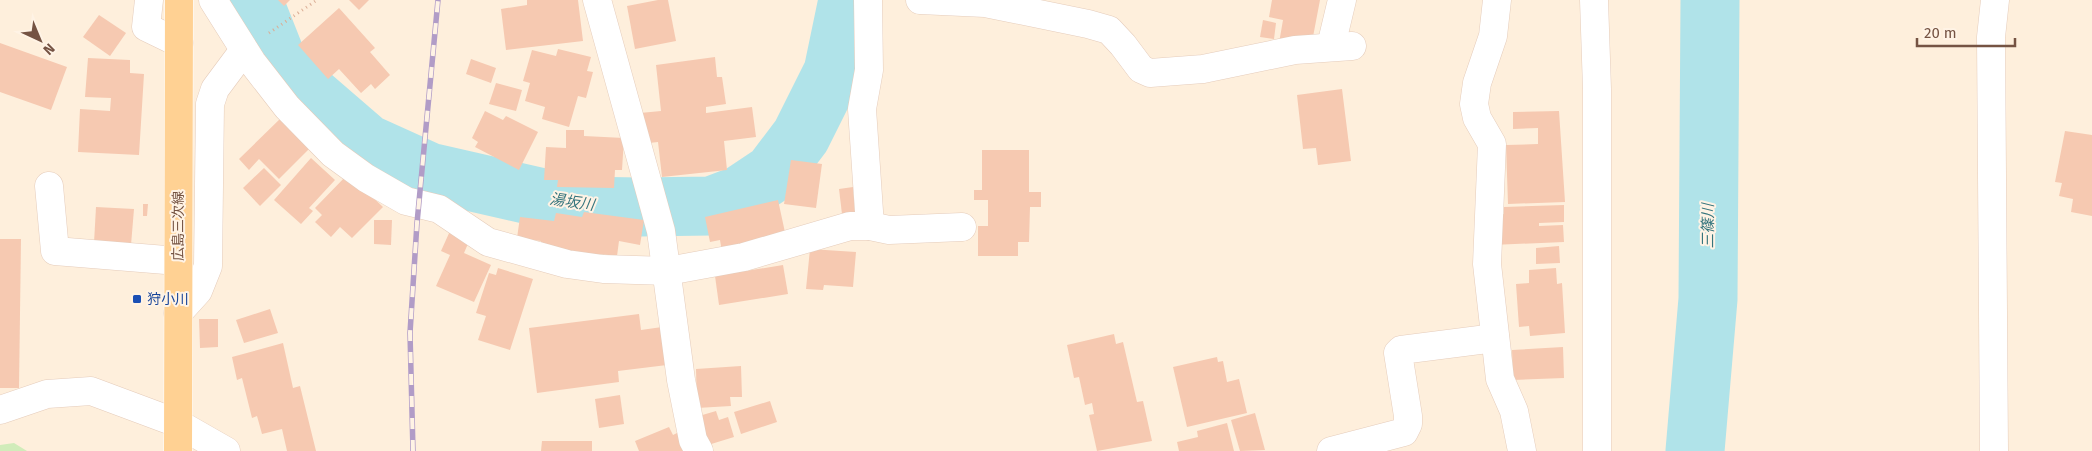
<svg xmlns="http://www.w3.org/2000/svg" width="2092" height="451" viewBox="0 0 2092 451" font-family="'Fira Sans','Noto Sans JP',sans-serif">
<rect width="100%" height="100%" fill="#feefdc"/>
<polygon fill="#d1ecba" points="14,443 27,451 0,451 0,445"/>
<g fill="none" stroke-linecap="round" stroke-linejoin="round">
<g stroke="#b0e3e9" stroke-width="59">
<polyline points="253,0 276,58 294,81 367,144 429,172 578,206 640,207 711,206 740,195 773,173 801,136 833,72 848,0"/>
<polyline points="1695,451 1708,299 1710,0"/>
</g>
</g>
<g fill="#f6c9b1">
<polygon points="278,0 290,0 284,6"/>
<polygon points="349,0 369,0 359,10"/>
<polygon points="527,0 578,0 583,41 506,50 501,9 527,5"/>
<polygon points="658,0 668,0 676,41 635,49 627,6"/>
<polygon points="1272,0 1320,0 1312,42 1279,43 1283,20 1269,17"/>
<polygon points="339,8 375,48 370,52 390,75 375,89 371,84 361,93 339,69 328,79 298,45"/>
<polygon points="99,15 126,33 110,56 83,37"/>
<polygon points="1263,20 1276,23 1274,39 1260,37"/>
<polygon points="0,43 67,67 51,110 0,92"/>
<polygon points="558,49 591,57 587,71 593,72 586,98 578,96 569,127 542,119 545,107 525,101 530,83 523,81 532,50 556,56"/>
<polygon points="715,57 717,77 722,77 726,104 706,107 706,113 752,107 756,137 724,141 727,170 662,177 658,142 649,143 640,113 661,111 656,65"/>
<polygon points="88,58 130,60 130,73 144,74 139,155 78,152 80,109 110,111 111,98 85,97"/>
<polygon points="471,59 496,68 491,83 466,74"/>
<polygon points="496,83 522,90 516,111 489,104"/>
<polygon points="1342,89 1351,161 1318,165 1316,148 1303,149 1297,95"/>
<polygon points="485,111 503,120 506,116 538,132 519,170 475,147 478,142 472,138"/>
<polygon points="1559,111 1565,202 1508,204 1506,145 1538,144 1538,128 1513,129 1513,112"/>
<polygon points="283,116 312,146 279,179 259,159 249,170 239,159"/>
<polygon points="566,130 584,130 584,136 624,138 622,170 615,170 614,188 557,187 558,180 544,180 546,147 566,148"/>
<polygon points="2065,131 2092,135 2092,216 2071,212 2073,199 2059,196 2062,183 2055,182"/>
<polygon points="982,150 1029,150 1029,192 1041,192 1041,207 1030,207 1029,242 1018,242 1018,256 978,256 978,226 988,226 988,200 974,200 974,190 982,190"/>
<polygon points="311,158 335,180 309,208 313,211 301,224 274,200"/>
<polygon points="791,160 822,164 816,208 784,204"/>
<polygon points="264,168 281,185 260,206 243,188"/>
<polygon points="348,174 383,207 352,238 340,227 331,237 315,222 322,215 315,208"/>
<polygon points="853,187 855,213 842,214 839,189"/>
<polygon points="778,200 786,237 722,252 720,240 710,242 705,217"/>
<polygon points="143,204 148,204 147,216 143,216"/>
<polygon points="1564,205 1564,222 1539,223 1539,226 1563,225 1564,242 1492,245 1492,215 1504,214 1504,207"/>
<polygon points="96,207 134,209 131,245 94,243"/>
<polygon points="584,212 644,220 640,245 619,241 617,256 600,254 598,263 540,254 541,241 517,238 520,217 554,221 556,213 582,217"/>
<polygon points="374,220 392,220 391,245 374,244"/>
<polygon points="450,231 470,239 464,253 491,265 474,302 436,286 450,255 441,251"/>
<polygon points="0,239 21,239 19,388 0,388"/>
<polygon points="1559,246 1560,263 1536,264 1536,248"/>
<polygon points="810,249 856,252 853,287 824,285 823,290 806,289"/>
<polygon points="783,265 788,294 719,305 715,276"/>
<polygon points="498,268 533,279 510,350 478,340 486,316 476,313 489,273 496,275"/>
<polygon points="1556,268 1557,284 1562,283 1565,333 1530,336 1529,326 1519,327 1516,284 1529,283 1529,270"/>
<polygon points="270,309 278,333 244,343 236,320"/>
<polygon points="639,314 641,330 662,327 667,365 618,371 619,382 537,393 529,328"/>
<polygon points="199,319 218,319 218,347 200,348"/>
<polygon points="1114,334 1116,344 1123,342 1137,402 1143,401 1152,441 1097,451 1089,415 1094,414 1092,403 1085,405 1079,377 1074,378 1067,345"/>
<polygon points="283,343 293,388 300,386 316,451 287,451 282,429 262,434 257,416 252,418 242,378 237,380 232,357"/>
<polygon points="1563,347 1564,378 1513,380 1512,350"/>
<polygon points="1217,357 1218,362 1223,361 1227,382 1239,379 1247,413 1187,427 1173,367"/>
<polygon points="741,366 742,397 730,397 731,406 697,408 696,369"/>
<polygon points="620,395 624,424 599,428 595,399"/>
<polygon points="770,401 777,422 741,434 734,412"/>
<polygon points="716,411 719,420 728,417 734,437 708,445 699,416"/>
<polygon points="1255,413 1265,450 1240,451 1231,420"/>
<polygon points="1227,423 1234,451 1179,451 1177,442 1198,437 1197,431"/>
<polygon points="669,427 673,435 679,432 687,451 639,451 635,441"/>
<polygon points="542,441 592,441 592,451 541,451"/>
</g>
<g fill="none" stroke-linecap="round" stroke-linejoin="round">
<g stroke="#e5ccbb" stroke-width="29">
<g id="minor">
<polyline points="149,0 146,27 179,43"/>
<polyline points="213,0 252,62 287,107 333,154 366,178 406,201 439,209 488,242 567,264 603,269 668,271 744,257 850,226 870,226 889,230 962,227"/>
<polyline points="597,0 661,231 681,380 693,440 699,451"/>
<polyline points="868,0 869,70 862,109 870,226"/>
<polyline points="920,0 985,3 1088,24 1109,30 1123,45 1141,69 1150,73 1203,69 1295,50 1352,46"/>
<polyline points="1497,0 1493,36 1477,83 1474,104 1477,118 1492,144 1487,264 1500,379 1514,411 1522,451"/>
<polyline points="1594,0 1597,89 1597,451"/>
<polyline points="1331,46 1342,0"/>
<polyline points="49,186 55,251 178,261"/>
<polyline points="178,313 198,291 208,266 210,104 215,89 244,50"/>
<polyline points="0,410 47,394 91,391 177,423 226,451"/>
<polyline points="1331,451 1404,432 1408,424 1408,416 1398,353 1401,350 1495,338"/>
<polyline points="1994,451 1991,37 1995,0"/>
</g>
</g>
<g stroke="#fff" stroke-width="29">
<polyline id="major" points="178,451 179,0"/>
</g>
<polyline stroke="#daad95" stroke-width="3" stroke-dasharray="1 4" stroke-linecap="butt" points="269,33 317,0"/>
<use href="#minor" stroke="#fff" stroke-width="28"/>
<use href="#major" stroke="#ffd193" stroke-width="28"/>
<g stroke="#b19cc7" stroke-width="5.5">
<polyline id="rail" points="413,451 410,333 417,223 438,0"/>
</g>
<use href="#rail" stroke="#fff3e5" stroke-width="4" stroke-dasharray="11" stroke-linecap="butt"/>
</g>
<rect fill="#1a4fb4" stroke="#fff3e5" stroke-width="2" x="132" y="294" width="10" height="10" rx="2.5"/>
<g text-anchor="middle" stroke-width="4" stroke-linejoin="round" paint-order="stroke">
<g font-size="14" fill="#755343" stroke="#fff3e5">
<text transform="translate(178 226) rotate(-90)" y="5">広島三次線</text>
</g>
<g font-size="14" fill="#164399" stroke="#fff3e5" text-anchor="start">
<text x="147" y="304">狩小川</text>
</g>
<g font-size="15" font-style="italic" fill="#36757d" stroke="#fff3e5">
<text transform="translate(572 202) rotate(8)" y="5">湯坂川</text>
<text transform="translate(1708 226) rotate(-90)" y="5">三篠川</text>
</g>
</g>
<g transform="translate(40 40) rotate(136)" stroke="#fff3e5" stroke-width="4" paint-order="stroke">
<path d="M0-4L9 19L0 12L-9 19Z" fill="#755343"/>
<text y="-8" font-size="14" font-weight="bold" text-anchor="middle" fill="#755343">N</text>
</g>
<path d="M1917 38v8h98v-8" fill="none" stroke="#755343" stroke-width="2.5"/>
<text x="1924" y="38" font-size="15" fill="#755343" stroke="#fff3e5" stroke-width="4" paint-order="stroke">20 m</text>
</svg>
